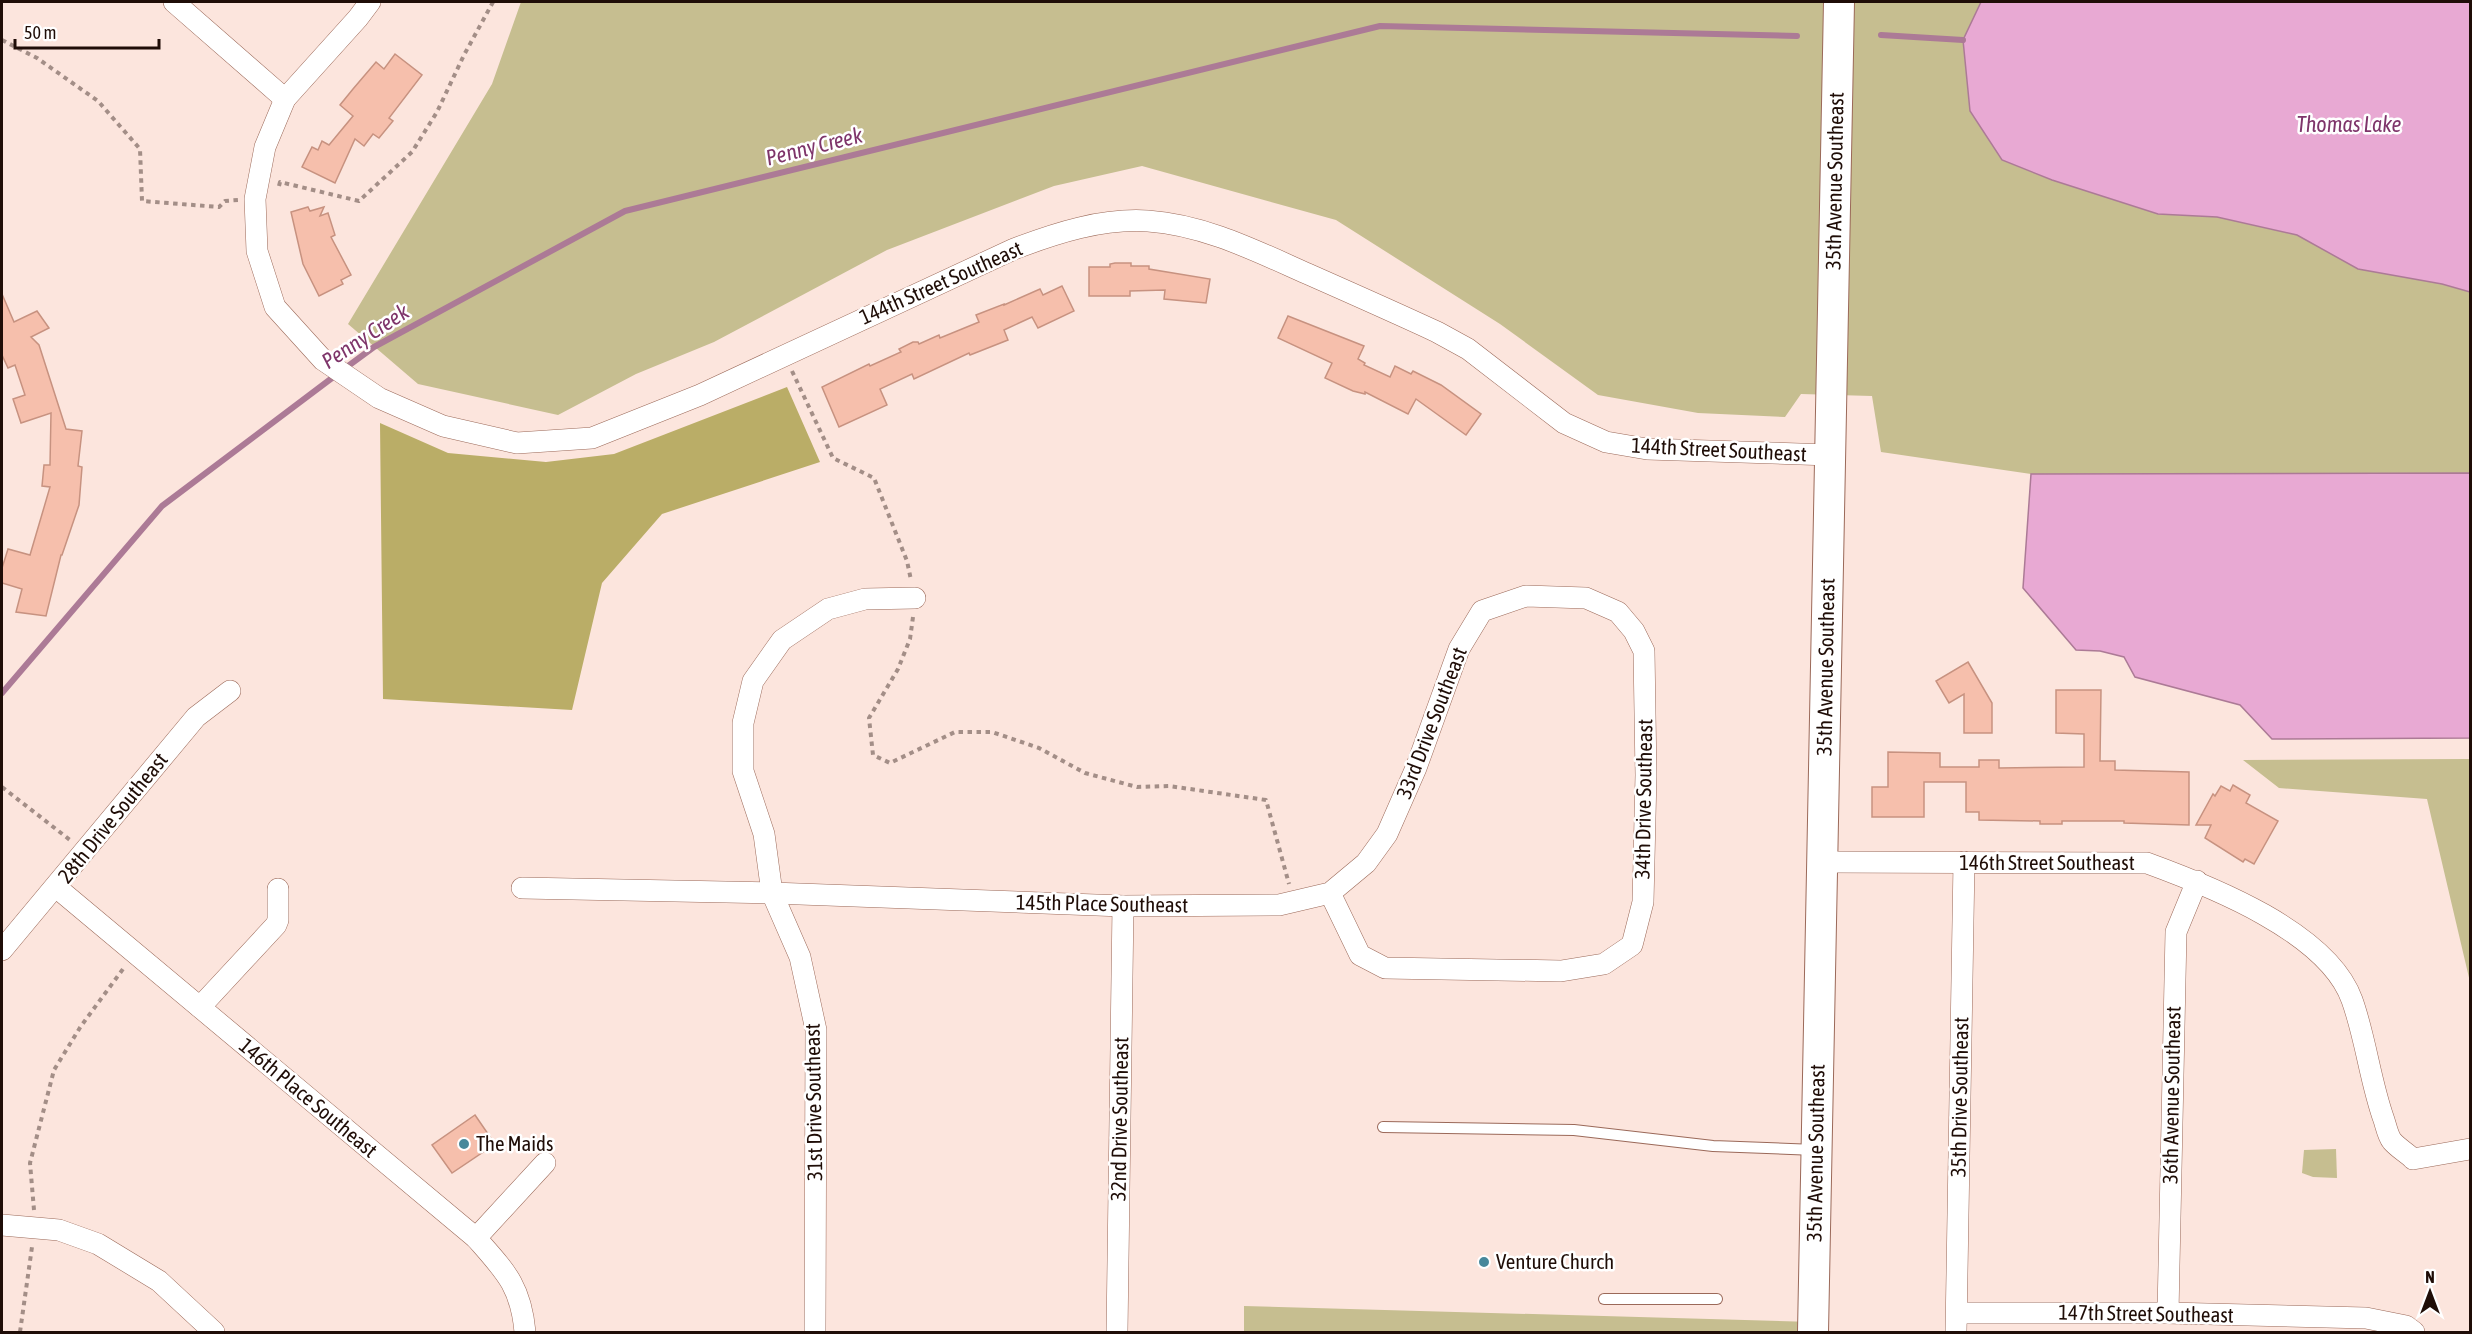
<svg xmlns="http://www.w3.org/2000/svg" width="2472" height="1334" viewBox="0 0 2472 1334" font-family="'Asap Condensed',sans-serif">
<rect width="100%" height="100%" fill="#fce5dd"/>
<g fill="#c6be90">
<polygon points="521,2 1981,2 1963,40 1970,111 2002,160 2052,180 2158,214 2217,217 2297,235 2358,269 2442,284 2470,292 2470,473 2031,474 1881,452 1872,396 1801,394 1785,417 1698,413 1598,395 1500,324 1336,220 1142,166 1054,186 887,250 714,342 636,374 558,415 418,384 348,324 492,84"/>
<polygon points="2470,759 2470,982 2427,799 2279,788 2243,760"/>
<polygon points="2336,1149 2337,1178 2313,1177 2302,1173 2304,1150"/>
<polygon points="1244,1306 1813,1322 1813,1332 1244,1332"/>
</g>
<polygon fill="#baad67" points="787,387 820,462 662,514 602,583 572,710 383,699 380,423 448,453 546,462 614,454"/>
<g fill="#e8a9d3" stroke="#ac7a96" stroke-width="1.5">
<polygon points="1981,2 2470,2 2470,292 2442,284 2358,269 2297,235 2217,217 2158,214 2052,180 2002,160 1970,111 1963,40"/>
<polygon points="2470,473 2470,738 2272,739 2240,705 2135,677 2124,657 2100,651 2076,650 2023,588 2031,474"/>
</g>
<g fill="none" stroke-linecap="round" stroke-linejoin="round">
<g stroke="#ac7a96" stroke-width="6">
<polyline points="1881,35 1963,40"/>
<polyline points="344,369 374,347 625,211 1380,26 1797,36"/>
<polyline points="2,693 162,506 336,375"/>
</g>
</g>
<g fill="#f6bfac" stroke="#c79280" stroke-width="1.5">
<polygon points="395,54 422,75 389,118 393,121 379,138 373,134 364,146 355,139 335,183 302,167 312,147 318,150 322,141 329,145 353,116 340,105 353,89 376,62 384,69"/>
<polygon points="308,207 310,211 324,207 320,216 328,213 335,235 331,237 351,275 341,280 343,284 319,296 303,264 291,212"/>
<polygon points="1115,263 1131,263 1131,266 1149,266 1149,269 1210,279 1206,303 1164,299 1165,290 1130,291 1130,296 1089,296 1089,267 1110,267 1110,264"/>
<polygon points="1062,286 1074,311 1038,328 1032,317 1004,330 1008,340 970,355 969,353 914,379 912,374 880,389 887,405 839,427 822,387 869,364 870,366 901,352 899,349 913,342 918,342 919,344 939,335 940,338 979,322 976,315 1004,304 1004,305 1040,289 1043,295"/>
<polygon points="2,294 14,322 37,311 49,328 31,337 39,345 66,429 82,431 78,466 82,467 79,505 62,555 61,555 46,616 16,612 22,589 2,583 2,568 8,549 30,555 50,487 42,486 44,465 50,465 51,413 21,423 13,399 25,395 15,365 8,368 2,355"/>
<polygon points="1288,316 1364,346 1358,359 1365,363 1364,365 1390,377 1395,366 1411,374 1413,371 1441,385 1481,414 1466,435 1416,399 1408,414 1365,392 1365,394 1353,391 1325,378 1332,363 1278,338"/>
<polygon points="1968,662 1992,703 1992,733 1964,733 1964,694 1949,703 1936,681"/>
<polygon points="2056,690 2101,690 2100,761 2115,761 2115,770 2189,772 2189,825 2124,823 2124,821 2062,821 2062,824 2040,824 2040,821 1979,820 1979,812 1966,812 1966,782 1924,782 1924,817 1872,817 1872,787 1888,787 1888,752 1940,753 1940,767 1979,767 1979,760 1999,760 1999,768 2084,767 2084,734 2056,733"/>
<polygon points="2233,785 2250,795 2246,803 2278,821 2254,864 2245,859 2243,862 2205,838 2211,825 2196,825 2213,794 2215,796 2221,786 2230,791"/>
<polygon points="475,1115 495,1144 452,1173 432,1145"/>
</g>
<g fill="none" stroke-linecap="round" stroke-linejoin="round">
<g stroke="#9b6959" stroke-width="12">
<g id="lane">
<polyline points="1383,1127 1574,1130 1713,1146 1816,1150"/>
<polyline points="1604,1299 1717,1299"/>
</g>
</g>
<g stroke="#9b6959" stroke-width="22">
<g id="street">
<polyline points="174,2 285,99"/>
<path d="M370,2L358,18L285,99L265,147L255,199L257,251L275,307L323,360L379,398L443,426L517,443L592,438L700,395L1014,249C1056,233 1102,218 1148,221C1205,225 1256,251 1308,274C1351,293 1394,312 1437,332L1468,349L1564,423L1606,442L1647,449L1830,455"/>
<path d="M1822,862L2147,863C2210,886 2328,932 2352,1000C2366,1039 2370,1081 2384,1120C2386,1126 2388,1136 2392,1141C2398,1148 2407,1153 2413,1159L2470,1149"/>
<path d="M56,887L476,1238C505,1271 521,1286 525,1332"/>
<polyline points="522,888 772,893 1123,906 1279,905 1330,893 1360,955 1385,968 1561,971 1604,964 1632,945 1643,902 1646,775 1644,651 1634,631 1618,612 1586,598 1526,596 1482,611 1459,649 1416,768 1387,834 1366,863 1330,893"/>
<polyline points="2,950 196,717 230,691"/>
<polyline points="200,1007 276,925 278,920 278,889"/>
<polyline points="2,1225 59,1230 98,1244 159,1281 214,1332"/>
<polyline points="476,1238 545,1163"/>
<polyline points="1957,1313 2168,1313 2366,1318 2406,1326 2414,1332"/>
<polyline points="2168,1313 2176,932 2197,881"/>
<polyline points="815,1332 816,1030 800,957 772,893 764,834 743,771 743,723 753,681 782,640 828,609 865,599 915,598"/>
<polyline points="1117,1332 1123,906"/>
<polyline points="1956,1332 1964,862"/>
</g>
</g>
<g stroke="#9b6959" stroke-width="32">
<polyline id="secondary" points="1813,1332 1839,2"/>
</g>
<g stroke="#a38e87" stroke-width="4" stroke-dasharray="4.5 4.5" stroke-linecap="butt">
<polyline points="2,40 37,58 98,101 140,149 142,201 219,207 225,201 238,200"/>
<polyline points="279,186 280,182 359,201 412,152 437,112 464,55 493,2"/>
<polyline points="792,371 833,458 874,478 907,561 911,580"/>
<polyline points="913,617 910,639 898,669 869,718 873,755 890,763 955,732 992,732 1039,748 1085,773 1137,787 1169,786 1266,800 1289,884"/>
<polyline points="2,787 70,840"/>
<polyline points="34,1210 30,1163 54,1070 81,1026 123,969"/>
<polyline points="20,1332 32,1247"/>
</g>
<use href="#lane" stroke="#fff" stroke-width="10"/>
<use href="#street" stroke="#fff" stroke-width="21"/>
<use href="#secondary" stroke="#fff" stroke-width="30"/>
</g>
<g fill="#47889b" stroke="#fff" stroke-width="2">
<circle cx="464" cy="1144" r="6"/>
<circle cx="1484" cy="1262" r="6"/>
</g>
<g text-anchor="middle" stroke-width="5" stroke-linejoin="round" paint-order="stroke">
<g font-size="21" fill="#1f0d07" stroke="#fff">
<text transform="translate(1835 181) rotate(-89)" y="7">35th Avenue Southeast</text>
<text transform="translate(941 283) rotate(-24)" y="7">144th Street Southeast</text>
<text transform="translate(1719 450) rotate(3)" y="7">144th Street Southeast</text>
<text transform="translate(1826 667) rotate(-89)" y="7">35th Avenue Southeast</text>
<text transform="translate(1432 723) rotate(-69)" y="7">33rd Drive Southeast</text>
<text transform="translate(1644 799) rotate(-89)" y="7">34th Drive Southeast</text>
<text transform="translate(113 818) rotate(-51)" y="7">28th Drive Southeast</text>
<text x="2047" y="870">146th Street Southeast</text>
<text transform="translate(1102 904) rotate(1)" y="7">145th Place Southeast</text>
<text transform="translate(2172 1095) rotate(-89)" y="7">36th Avenue Southeast</text>
<text transform="translate(1960 1097) rotate(-89)" y="7">35th Drive Southeast</text>
<text transform="translate(308 1098) rotate(40)" y="7">146th Place Southeast</text>
<text transform="translate(814 1102) rotate(-91)" y="7">31st Drive Southeast</text>
<text transform="translate(1120 1119) rotate(-89)" y="7">32nd Drive Southeast</text>
<text transform="translate(1816 1153) rotate(-89)" y="7">35th Avenue Southeast</text>
<text transform="translate(2146 1314) rotate(1)" y="7">147th Street Southeast</text>
</g>
<g font-size="21" fill="#1f0d07" stroke="#fff" text-anchor="start">
<text x="476" y="1151">The Maids</text>
<text x="1496" y="1269">Venture Church</text>
</g>
<g font-size="22" font-style="italic" fill="#7e346a" stroke="#fff">
<text x="2349" y="132">Thomas Lake</text>
<text transform="translate(814 146) rotate(-14)" y="8">Penny Creek</text>
<text transform="translate(365 336) rotate(-33)" y="8">Penny Creek</text>
</g>
</g>
<rect width="2472" height="1334" fill="none" stroke="#1f0d07" stroke-width="6"/>
<g transform="translate(2430 1292)" stroke="#ffffff" stroke-width="4.5" paint-order="stroke">
<path d="M0-4.5L10 22L0 15L-10 22Z" fill="#1f0d07"/>
<text y="-9" font-size="16" font-weight="bold" text-anchor="middle" fill="#1f0d07">N</text>
</g>
<path d="M15 39v9h144v-9" fill="none" stroke="#1f0d07" stroke-width="3"/>
<text x="24" y="39" font-size="18" fill="#1f0d07" stroke="#ffffff" stroke-width="4.5" paint-order="stroke">50 m</text>
</svg>
